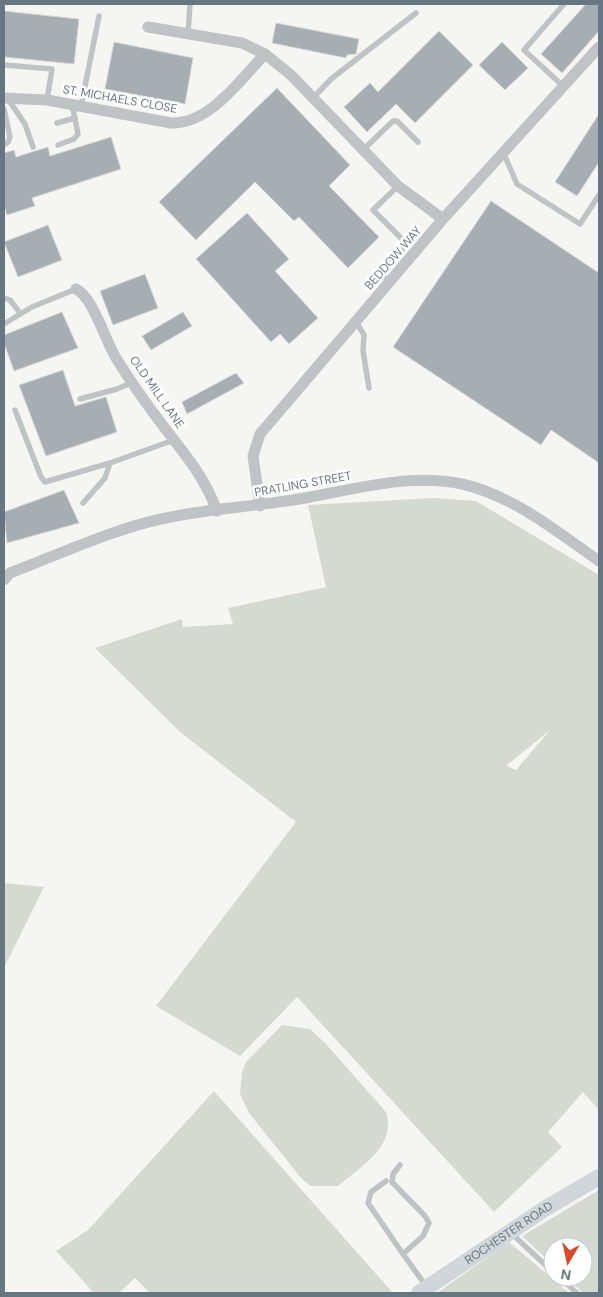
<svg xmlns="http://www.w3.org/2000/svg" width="603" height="1297" viewBox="0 0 603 1297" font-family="'DM Sans',sans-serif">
<rect width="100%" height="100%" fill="#f5f5f2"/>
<g fill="#d5dad1" fill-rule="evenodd">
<path d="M433,498L476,501L599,575V1110L583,1092L548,1132L562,1147L494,1212L297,997L240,1056L156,1006L296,822L180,732L95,648L182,619L183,627L233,624L228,608L326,587L308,505ZM550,730L516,770L507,766V765Z"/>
<polygon points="4,883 44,887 4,968"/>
<path d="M282,1025L310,1029L325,1043L386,1112C397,1146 360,1167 338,1186H311L302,1179L249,1113L240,1094L242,1072L246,1062Z"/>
<polygon points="214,1091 393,1293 150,1293 135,1278 119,1293 94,1293 56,1251 88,1230"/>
<polygon points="599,1190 599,1293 583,1293 566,1277 583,1277 583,1247 553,1247 553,1265 522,1236"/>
<polygon points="509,1242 569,1293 437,1293"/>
</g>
<g fill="#a6aeb3" stroke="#d7d7d5">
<polygon points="586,4 599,4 599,31 562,73 541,54"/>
<polygon points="4,11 79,19 74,64 4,57"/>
<polygon points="276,23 359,39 356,54 347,55 346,58 272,43"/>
<polygon points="439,31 473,65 415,123 396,104 367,132 344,107 370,83 378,92"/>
<polygon points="114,42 193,58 185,104 105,89"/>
<polygon points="502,42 528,68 505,90 479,65"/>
<polygon points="277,88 350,165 329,186 379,237 348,268 299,217 294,221 255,182 196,240 159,202"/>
<polygon points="599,114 599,162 577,196 555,182"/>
<polygon points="111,137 121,169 32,198 35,206 7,215 4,206 4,153 14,150 16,157 48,147 50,156"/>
<polygon points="491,201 599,273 599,463 551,430 541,445 393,347"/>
<polygon points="247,213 289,259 275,271 318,318 289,344 280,334 271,342 196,259"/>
<polygon points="48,225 62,260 18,277 4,242"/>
<polygon points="145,274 158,308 113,325 100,291"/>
<polygon points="62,312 78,348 14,371 4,343 4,335"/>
<polygon points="183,312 192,326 151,350 142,336"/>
<polygon points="63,370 75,406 106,397 117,432 46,456 19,385"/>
<polygon points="236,373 244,383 187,414 182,402"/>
<polygon points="64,490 79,523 7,543 4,512"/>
</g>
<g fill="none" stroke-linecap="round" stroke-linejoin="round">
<g stroke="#bfc3c6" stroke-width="5.5">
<polyline points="188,34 190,4"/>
<polyline points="4,65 52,69 47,100"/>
<polyline points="563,86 524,50 564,4"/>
<polyline points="313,98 331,79 416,13"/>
<polyline points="8,99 25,124 33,147"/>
<polyline points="81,106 99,16"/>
<polyline points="4,109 10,137 8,142 4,145"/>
<polyline points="57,123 75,118"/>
<polyline points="58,145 74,139 78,134 72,104"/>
<polyline points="363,150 393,121 397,121 418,142"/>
<polyline points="503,152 517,184 580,224 599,195"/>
<polyline points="390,282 382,275 383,269 403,248 404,241 373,210 398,186"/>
<polyline points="4,298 10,300 20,313"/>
<polyline points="356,322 364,335 363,351 369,388"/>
<polyline points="4,324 32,307 76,289"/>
<polyline points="80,399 117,389 131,383"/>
<polyline points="15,410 41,477 45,482 110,463"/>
<polyline points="83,503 105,478 110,463 174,440"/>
<polyline points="400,1165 393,1174 392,1182 425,1216 429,1223 423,1236 403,1254 426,1286"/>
<polyline points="386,1181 371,1192 368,1203 403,1254"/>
<polyline points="511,1233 553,1272"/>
<polyline points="559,1277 577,1293"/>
</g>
<g stroke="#bfc3c6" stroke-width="11">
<polyline points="148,27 242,43 265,54"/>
<path d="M4,98L47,100L171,123C210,124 240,80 265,54L291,75L398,186L443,219"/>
<path d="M76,289C93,297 105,340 116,358C131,382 147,405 164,427C186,456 204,476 217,511"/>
<polyline points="260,506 253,456 260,434 443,219 599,47"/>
<path d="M4,580L10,573C60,554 120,526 171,517C215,508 261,506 305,498C356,489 410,473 462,484C514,496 556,531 599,561"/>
</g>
<path stroke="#d1d6da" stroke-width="16" id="s1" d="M419,1293L546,1208L599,1177"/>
</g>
<g text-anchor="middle" stroke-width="5" stroke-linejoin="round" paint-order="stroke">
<g font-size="12" fill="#667782" stroke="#fff">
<text transform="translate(120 99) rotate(10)" y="4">ST. MICHAELS CLOSE</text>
<text transform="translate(393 258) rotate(-49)" y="4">BEDDOW WAY</text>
<text transform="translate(157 392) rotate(55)" y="4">OLD MILL LANE</text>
<text transform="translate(303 484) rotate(-10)" y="4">PRATLING STREET</text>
<text dy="4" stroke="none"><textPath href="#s1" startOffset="108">ROCHESTER ROAD</textPath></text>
</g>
</g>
<rect width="603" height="1297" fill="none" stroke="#667782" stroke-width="10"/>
<g transform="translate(568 1262) rotate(189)"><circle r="24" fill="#ffffff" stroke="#c2c9cd"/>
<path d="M0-4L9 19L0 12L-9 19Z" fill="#db492c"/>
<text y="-8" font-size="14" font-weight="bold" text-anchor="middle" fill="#667782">N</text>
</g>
</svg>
